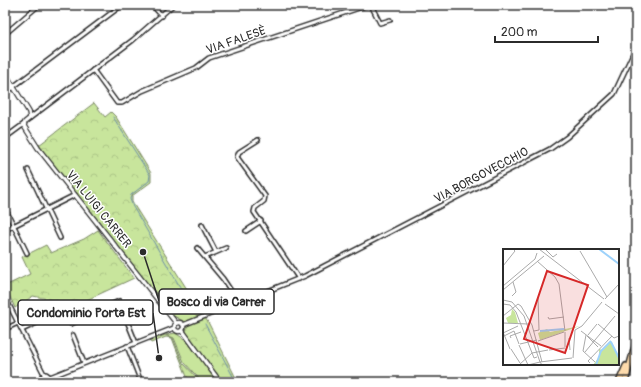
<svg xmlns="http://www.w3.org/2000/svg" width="641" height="387" viewBox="0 0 641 387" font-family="Pangolin,sans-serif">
<defs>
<pattern id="forest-crowns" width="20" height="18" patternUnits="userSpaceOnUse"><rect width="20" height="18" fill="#c8e59c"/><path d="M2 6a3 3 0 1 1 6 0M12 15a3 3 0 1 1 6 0" fill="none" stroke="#acc587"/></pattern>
</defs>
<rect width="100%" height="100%" fill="#fff"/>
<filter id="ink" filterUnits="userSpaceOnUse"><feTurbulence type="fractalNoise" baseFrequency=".025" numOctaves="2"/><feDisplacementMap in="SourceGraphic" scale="8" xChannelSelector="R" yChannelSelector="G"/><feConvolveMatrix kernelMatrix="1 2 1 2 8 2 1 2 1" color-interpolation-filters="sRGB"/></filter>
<g filter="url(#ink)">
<g fill="#c8e59c" stroke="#7a8864">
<polygon points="175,333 186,340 218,382 202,382 184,362 174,338 166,335"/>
<polygon points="165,335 173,338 183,363 201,382 189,382 172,338 166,337 151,343 150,341"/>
</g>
<g fill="url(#forest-crowns)" stroke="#7a8864">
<polygon points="94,103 105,117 111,112 116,117 151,173 151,182 132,196 132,202 209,324 238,382 222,382 186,332 187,326 183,321 172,315 50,161 39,145"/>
<polygon points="98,230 134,278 63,311 58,301 33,296 15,308 5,286 30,274 22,257 46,245 51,253 84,239"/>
</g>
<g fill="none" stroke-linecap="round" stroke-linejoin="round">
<g stroke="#6f8fa8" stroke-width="1">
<polyline points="113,117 150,175 149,181 131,195 130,199 133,207 196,314"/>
<polyline points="205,324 236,382"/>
</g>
<g stroke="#2b2b2b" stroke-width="6">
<g id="minor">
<polyline points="152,5 162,16"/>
<polyline points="371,5 380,23 390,20"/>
<polyline points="5,34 39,5"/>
<polyline points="93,70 117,103 122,103 142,91 196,68 209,58 368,5"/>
<polyline points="13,87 122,5"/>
<polyline points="30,118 133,40 173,5"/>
<polyline points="5,138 24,124"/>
<polyline points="258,140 239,152 237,157 265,196 264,201 255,208 254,212 299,279"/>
<polyline points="28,170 60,238"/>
<polyline points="5,208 27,253"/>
<polyline points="202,225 216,252"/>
<polyline points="5,230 75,195"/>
<polyline points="246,231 261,221"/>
<polyline points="197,248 223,279 239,303"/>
<polyline points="205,257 226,248"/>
<polyline points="5,297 44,374"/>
<polyline points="71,324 119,301 136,343"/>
<polyline points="183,325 305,276 550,149 567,137 614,94 636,47"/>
<polyline points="5,329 18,323"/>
<polyline points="22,330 49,317"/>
<polyline points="73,335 84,363"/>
<polyline points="127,346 141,382"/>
<polyline points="50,377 174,328"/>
<polyline points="44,382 42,377 46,374 50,377 49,382"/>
</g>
</g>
<g stroke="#2b2b2b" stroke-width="6">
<g id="tertiary">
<polyline points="5,73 29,112 30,118 25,122 24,126 38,148 176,323"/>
<polyline points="5,94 13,87"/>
<circle cx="179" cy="327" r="4.5"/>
<polyline points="182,330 220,382"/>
</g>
</g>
<g stroke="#2b2b2b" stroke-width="8">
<g id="trunk">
<polyline points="619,382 626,366"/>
<polyline points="625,382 636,343"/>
</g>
</g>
<use href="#minor" stroke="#fff" stroke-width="3"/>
<use href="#tertiary" stroke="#fff" stroke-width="3.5"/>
<use href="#trunk" stroke="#fedbac" stroke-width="5"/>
</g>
</g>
<g text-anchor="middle" stroke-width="3" stroke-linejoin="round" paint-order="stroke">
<g font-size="12" fill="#2b2b2b" stroke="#fff">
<text transform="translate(236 40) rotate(-19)" y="4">VIA FALESÈ</text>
<text transform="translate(481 175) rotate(-28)" y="4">VIA BORGOVECCHIO</text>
<text transform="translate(99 209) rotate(51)" y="4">VIA LUIGI CARRER</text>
</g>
</g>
<g transform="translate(503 249)">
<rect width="116" height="116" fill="#fff"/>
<path d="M9,60L12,63L15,74H5L3,69L8,66ZM77,77L37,91L35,84L44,80L47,83ZM108,92L116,109V116H90L96,108V100L100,101Z" fill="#c8e59c"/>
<path fill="none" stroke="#9dd2fb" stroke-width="2" d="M96,0L116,15M37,82L61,80M108,93L116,109M93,116L98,102L108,92"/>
<path fill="none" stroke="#aaa" stroke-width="1" d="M36,0L101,50M42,0L50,8L54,5M77,2L104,48M34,12L52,28L56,35L62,82M0,17L12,2L10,0M0,37L32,10L34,4M0,41L41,7M9,47L13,43L10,33M102,50L116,35M0,51L9,53L21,67L37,113M0,55L7,56L13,63L31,109L34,108M102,55L116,65M0,67L15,55L18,57L29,76L39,113M45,68L46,70L61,68M0,74L25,75M95,75L111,89L116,87M31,82L36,81L35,49M78,82L98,97M0,83L7,100M62,83V98M0,84L15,77M83,86L80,102L92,113M85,86L94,75M1,87L11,82L16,95M84,87L95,98M8,89L7,87L18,83M66,89L67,101M35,92L61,83M17,95L34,91M16,96L25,116M8,100L17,114M46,101L62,99M82,103L112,67M70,109L72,81L79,77L99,53M87,114L85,112L109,87M16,116L29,104L45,101M25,116L37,113M39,116L37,113L69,109"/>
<path fill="#d62828" fill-opacity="0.15" stroke="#d62828" stroke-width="2" d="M44,22L85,36L62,104L21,90Z"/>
<rect width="116" height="116" fill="none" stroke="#2b2b2b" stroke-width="2"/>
</g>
<path fill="none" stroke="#2b2b2b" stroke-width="1.5" d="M143 252L159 301M159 358L153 313"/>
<g fill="#2b2b2b" stroke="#fff" stroke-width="1.5">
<circle cx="143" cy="252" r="4"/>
<circle cx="159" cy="358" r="4"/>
</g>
<g fill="#fff" stroke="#2b2b2b" stroke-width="1.5">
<rect x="159" y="289" width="115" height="25" rx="4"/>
<rect x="18" y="300" width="135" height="25" rx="4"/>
</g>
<g font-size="13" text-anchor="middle" font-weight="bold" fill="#2b2b2b">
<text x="216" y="306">Bosco di via Carrer</text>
<text x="86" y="317">Condominio Porta Est</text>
</g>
<rect width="641" height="387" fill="none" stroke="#fff" stroke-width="20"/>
<rect x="10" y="10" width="621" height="367" fill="none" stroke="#2b2b2b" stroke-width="1.5" filter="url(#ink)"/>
<path d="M495 36v6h103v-6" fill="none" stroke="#2b2b2b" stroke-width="2"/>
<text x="501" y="36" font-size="12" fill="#2b2b2b" stroke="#ffffff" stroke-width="3" paint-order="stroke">200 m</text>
</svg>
